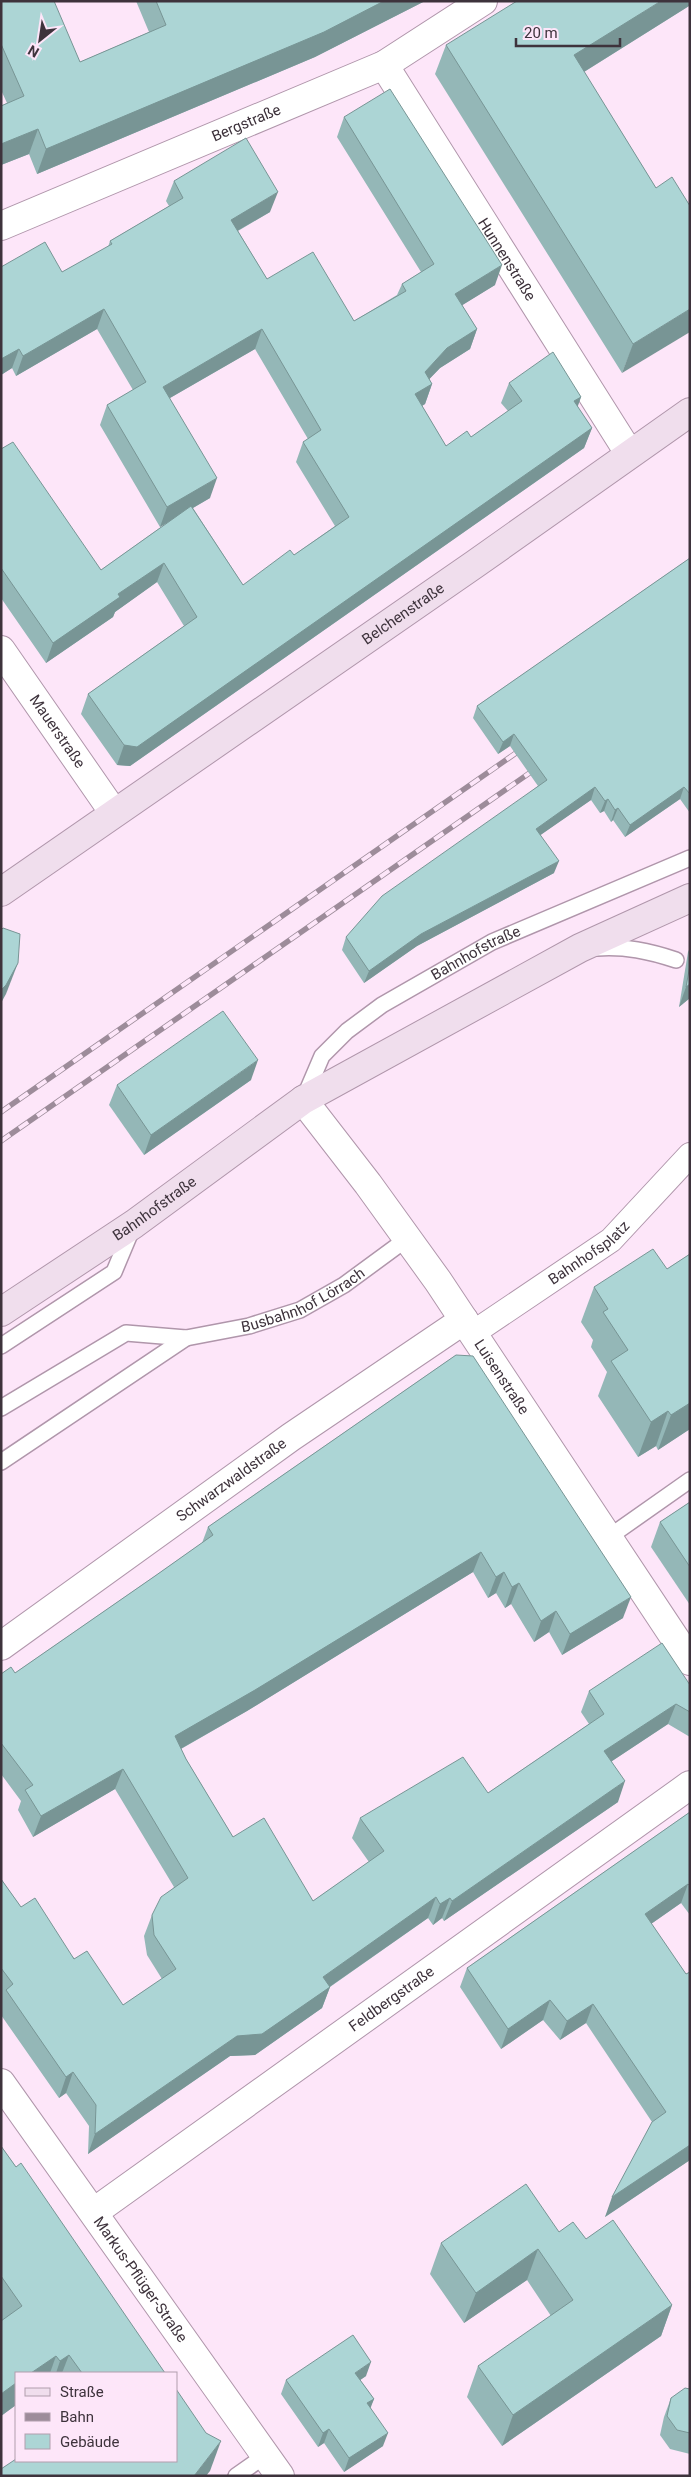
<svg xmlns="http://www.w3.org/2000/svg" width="691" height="2477" viewBox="0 0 691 2477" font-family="Roboto,sans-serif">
<rect width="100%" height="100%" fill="#fde6f9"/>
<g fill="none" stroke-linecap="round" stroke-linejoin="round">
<g stroke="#b096ab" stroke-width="18">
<g id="service">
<path d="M597,948C625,946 649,951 676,960"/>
<path id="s1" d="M304,1098L322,1056L347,1031L382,1005L492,942L690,858"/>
<polyline points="1,1346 114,1272 132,1229"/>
<path id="s2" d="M1,1408L126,1333L186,1338L249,1326L300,1310L344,1285L408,1238"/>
<polyline points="1,1462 186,1338"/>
<polyline points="609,1537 690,1480"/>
<polyline points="236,2476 266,2455"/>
</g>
</g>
<g stroke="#b096ab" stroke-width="26">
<g id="pedestrian">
<path id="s3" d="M473,1333L611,1240L690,1155"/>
</g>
</g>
<g stroke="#b096ab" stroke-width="30">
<g id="minor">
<path id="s4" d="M384,65L629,453"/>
<path id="s5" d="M1,226L384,65L483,1"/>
<path id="s6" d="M1,650L114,813"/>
<path id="s7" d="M303,1100L368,1184L438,1281L690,1661"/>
<path id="s8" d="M1,1646L291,1437L464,1320"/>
<path id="s9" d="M1,2083L280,2476"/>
<path id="s10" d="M94,2212L690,1785"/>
</g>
</g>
<g stroke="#b096ab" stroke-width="30">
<g id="secondary">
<path id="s11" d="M1,892L475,564L690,412"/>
<path id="s12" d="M1,1312L134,1224L303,1100L580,948L690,898"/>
</g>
</g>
<use href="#service" stroke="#fff" stroke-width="15"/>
<use href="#pedestrian" stroke="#fff" stroke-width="24"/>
<use href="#minor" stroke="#fff" stroke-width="28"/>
<use href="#secondary" stroke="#f0deed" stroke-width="28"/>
<g stroke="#9d8c9a" stroke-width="5.5">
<g id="rail">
<polyline points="1,1112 526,746"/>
<polyline points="1,1141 541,765"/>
</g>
</g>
<use href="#rail" stroke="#fde6f9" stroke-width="4" stroke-dasharray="11" stroke-linecap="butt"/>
</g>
<g fill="#94b7b7" fill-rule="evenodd">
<polygon points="1,1 80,62 149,32 136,1 425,1 315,57 37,174 29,154 1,165 1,106 7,103 1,90"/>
<polygon points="689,6 584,72 656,188 690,206 622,373 435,74 446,45"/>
<path d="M344,117L495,285L462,305L477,329L470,349L440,368L429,379L432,384L425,404L422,406L446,446L471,437L508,411L501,403L509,383L581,397L577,407L592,428L584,448L130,766L117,765L81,714L88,694L184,626L157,582L115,612L113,617L46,663L1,598V449L101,570L171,520L160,527L100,425L107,405L133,390L97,329L16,376L12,368L1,375V267L62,272L108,247L110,241L169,206L166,201L174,181L270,212L238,231L267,279L354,321L397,295L402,284L421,272L337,137ZM255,349L308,439L303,442L296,462L335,526L294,555L243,585L193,508L210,498L170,398Z"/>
<polygon points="690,558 690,813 680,799 625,837 613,820 611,822 604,811 600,813 591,800 540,835 554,873 417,946 364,983 342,950 346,937 538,786 510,746 498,754 473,718 477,706"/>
<polygon points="690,948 690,998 679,1007 688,952"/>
<polygon points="251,1080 144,1155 109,1105 117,1085"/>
<polygon points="690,1254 690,1429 658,1450 656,1446 638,1457 598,1396 607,1372 591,1347 593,1340 581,1322 594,1287 667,1269"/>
<polygon points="456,1355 623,1618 562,1655 549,1632 534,1642 511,1604 505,1608 496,1593 488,1598 473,1572 247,1711 181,1749 186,1759 233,1837 313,1901 369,1862 352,1838 360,1818 488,1793 589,1724 581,1712 589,1691 690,1685 690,1737 668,1724 612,1761 618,1802 444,1921 442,1918 433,1925 428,1918 330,1987 322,2008 255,2055 230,2056 88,2154 89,2126 66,2093 59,2098 1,2015 1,1879 21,1907 123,2005 162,1979 147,1955 144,1936 152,1915 174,1887 115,1789 33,1837 18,1810 21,1801 1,1774 1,1674 15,1673 155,1576 202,1543 208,1527"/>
<polygon points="690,1502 690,1605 651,1547 660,1522"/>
<polygon points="690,1812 690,1915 681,1903 651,1924 686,1974 690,1972 690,2160 605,2217 652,2122 586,2023 560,2040 543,2020 501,2049 460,1987 467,1968"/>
<polygon points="1,2146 16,2167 165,2373 16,2373 16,2405 1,2416"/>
<polygon points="559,2232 586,2239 672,2305 661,2336 502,2446 467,2397 478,2366 551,2316 527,2280 464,2323 430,2274 441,2243"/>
<polygon points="366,2376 360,2380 374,2399 370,2407 383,2446 344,2472 324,2443 318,2447 281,2394 286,2380"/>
<polygon points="690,2389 690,2454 670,2449 660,2435 664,2417 671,2398"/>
</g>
<g fill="#789595">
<polygon points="384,1 425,1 315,57 37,174 46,149"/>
<polygon points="661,1 690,1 690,4 689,6 563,85 574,55"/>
<polygon points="38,129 29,154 1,165 1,144"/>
<polygon points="278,192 270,212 223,239 231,220"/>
<polygon points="502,265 495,285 448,314 455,294"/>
<polygon points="104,309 97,329 16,376 23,356"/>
<polygon points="690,309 690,332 622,373 633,344"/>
<polygon points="262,329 255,349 156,406 163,387"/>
<polygon points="477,329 470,349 440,368 417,392 425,372 447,348"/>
<polygon points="19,349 12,368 1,375 1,359"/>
<polygon points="432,384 425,404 408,414 415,394"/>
<polygon points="581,397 574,417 574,401"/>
<polygon points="592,428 584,448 130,766 117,765 124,745"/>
<polygon points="217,478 210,498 160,527 167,507"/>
<polygon points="164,563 157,582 115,612 113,617 46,663 53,643 118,594"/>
<polygon points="514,734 510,746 498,754 503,742"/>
<polygon points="595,787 591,800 532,841 536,829"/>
<polygon points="684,787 680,799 625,837 630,825"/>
<polygon points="608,799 604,811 600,813 605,801"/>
<polygon points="618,808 613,820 611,822 615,810"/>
<polygon points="559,861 554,873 417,946 364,983 369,971 421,934"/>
<polygon points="18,963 6,994 1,1003 1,990"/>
<polygon points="690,984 690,998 679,1007 686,987"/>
<polygon points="258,1060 251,1080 144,1155 151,1135"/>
<polygon points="690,1403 690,1429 658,1450 671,1415"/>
<polygon points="668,1411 656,1446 638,1457 651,1422"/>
<polygon points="481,1552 473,1572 247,1711 168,1756 175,1736"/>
<polygon points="504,1572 496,1593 488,1598 496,1577"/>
<polygon points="519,1583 511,1604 505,1608 512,1587"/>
<polygon points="631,1597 623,1618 562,1655 570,1634"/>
<polygon points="556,1611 549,1632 534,1642 541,1621"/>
<polygon points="676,1704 668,1724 597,1771 604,1751"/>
<polygon points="123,1769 115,1789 33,1837 41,1816"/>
<polygon points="625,1781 618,1802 444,1921 452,1901"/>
<polygon points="688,1884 681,1903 638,1933 645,1914"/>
<polygon points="436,1897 428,1918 315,1997 323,1977"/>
<polygon points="450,1898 442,1918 433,1925 440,1904"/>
<polygon points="330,1987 322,2008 255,2055 230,2056 88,2154 95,2134 237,2036"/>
<polygon points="550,2000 543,2020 501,2049 508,2029"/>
<polygon points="593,2004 586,2023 560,2040 567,2021"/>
<polygon points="73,2072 66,2093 59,2098 66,2077"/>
<polygon points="690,2145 690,2160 605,2217 612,2197"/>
<polygon points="538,2249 527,2280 464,2323 476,2293"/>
<polygon points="672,2305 661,2336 502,2446 513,2415"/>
<polygon points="69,2355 62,2373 56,2373 60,2361"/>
<polygon points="56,2356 50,2373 31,2373"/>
<polygon points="371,2362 366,2376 350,2387 355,2373"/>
<polygon points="16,2383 16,2405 1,2416 1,2394"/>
<polygon points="374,2399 369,2412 367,2403"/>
<polygon points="329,2429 324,2443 318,2447 323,2433"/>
<polygon points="388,2433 383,2446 344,2472 349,2458"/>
<polygon points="221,2441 210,2471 206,2476 194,2476"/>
</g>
<g fill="#acd5d5" stroke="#789595">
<polygon points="1,1 54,1 80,62 166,25 156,1 384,1 324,32 46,149 38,129 1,144 1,106 24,96 1,44"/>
<polygon points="517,1 661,1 574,55 656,188 672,177 690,206 690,309 633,344 446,45"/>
<polygon points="390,89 502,265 455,294 477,329 447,348 425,372 432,384 415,394 446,446 467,431 471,437 522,401 509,383 553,352 581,397 574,401 592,428 137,747 124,745 88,694 197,617 164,563 118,594 120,597 53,643 1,568 1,449 13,442 101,570 191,506 243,585 290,550 294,555 349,517 303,442 321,430 262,329 163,387 217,478 167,507 107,405 146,382 104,309 23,356 19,349 1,359 1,267 45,242 62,272 112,244 110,241 183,198 174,181 246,138 278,192 231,220 267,279 313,252 354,321 406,291 402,284 434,264 344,117"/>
<polygon points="690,558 690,794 684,787 630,825 618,808 615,810 608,799 605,801 595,787 536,829 559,861 421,934 369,971 346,937 382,896 547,780 514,734 503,742 477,706"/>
<polygon points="3,928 20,934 18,963 6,985 1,990 1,930"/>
<polygon points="690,965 690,984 686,987"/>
<polygon points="223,1011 258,1060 151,1135 117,1085"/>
<polygon points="653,1249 667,1269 690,1254 690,1403 671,1415 668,1411 651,1422 611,1361 628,1350 603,1312 608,1309 594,1287"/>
<polygon points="456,1355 473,1356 631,1597 570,1634 556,1611 541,1621 519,1583 512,1587 504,1572 496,1577 481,1552 255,1690 175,1736 186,1759 233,1837 264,1818 313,1901 384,1851 360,1818 463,1757 488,1793 604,1714 589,1691 662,1643 690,1685 690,1712 676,1704 604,1751 625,1781 452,1901 450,1898 440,1904 436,1897 323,1977 330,1987 262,2034 237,2036 95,2134 96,2105 73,2072 66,2077 6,1990 13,1984 1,1968 1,1879 21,1907 35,1898 74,1959 87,1951 123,2005 176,1969 154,1935 152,1915 161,1897 188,1878 123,1769 41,1816 25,1790 33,1785 1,1743 1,1674 11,1667 15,1673 155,1576 213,1535 208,1527"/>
<polygon points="690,1502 690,1567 660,1522"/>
<polygon points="690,1812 690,1886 688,1884 645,1914 686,1974 690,1972 690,2145 612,2197 652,2122 666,2112 593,2004 567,2021 550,2000 508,2029 467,1968"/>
<polygon points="1,2146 16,2167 21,2163 165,2373 82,2373 69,2355 60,2361 56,2356 31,2373 16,2373 16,2383 1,2394 1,2321 22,2306 1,2276"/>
<polygon points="526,2184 559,2232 573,2222 586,2239 613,2220 672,2305 513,2415 478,2366 573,2300 538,2249 476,2293 441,2243"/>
<polygon points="353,2335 371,2362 355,2373 374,2399 367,2403 388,2433 349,2458 329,2429 323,2433 286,2380"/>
<polygon points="685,2388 690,2389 690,2433 677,2430 667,2416 671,2398"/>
<polygon points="176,2389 206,2433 221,2441 194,2476 1,2476 1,2469 16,2459 16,2461 176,2461"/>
</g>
<g text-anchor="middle" stroke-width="4" stroke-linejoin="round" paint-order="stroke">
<g font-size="15" fill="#3e333c" stroke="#fde6f9">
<text dy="5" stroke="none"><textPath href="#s5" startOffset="266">Bergstraße</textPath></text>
<text dy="5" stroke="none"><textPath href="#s4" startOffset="230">Hunnenstraße</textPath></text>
<text dy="5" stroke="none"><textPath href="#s11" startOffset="489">Belchenstraße</textPath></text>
<text dy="5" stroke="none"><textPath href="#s6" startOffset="99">Mauerstraße</textPath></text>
<text dy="5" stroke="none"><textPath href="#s1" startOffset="232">Bahnhofstraße</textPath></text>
<text dy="5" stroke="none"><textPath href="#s12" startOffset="185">Bahnhofstraße</textPath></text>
<text dy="5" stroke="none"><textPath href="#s3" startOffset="141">Bahnhofsplatz</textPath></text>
<text dy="5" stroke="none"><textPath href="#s2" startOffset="330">Busbahnhof Lörrach</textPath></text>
<text dy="5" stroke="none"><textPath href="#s7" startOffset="341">Luisenstraße</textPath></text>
<text dy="5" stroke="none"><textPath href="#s8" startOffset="284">Schwarzwaldstraße</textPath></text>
<text dy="5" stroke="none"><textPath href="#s10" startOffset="366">Feldbergstraße</textPath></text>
<text dy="5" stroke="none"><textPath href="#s9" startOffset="241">Markus-Pflüger-Straße</textPath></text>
</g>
</g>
<rect width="691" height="2477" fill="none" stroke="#3e333c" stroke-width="5"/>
<rect x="15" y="2372" width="162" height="90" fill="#fde6f9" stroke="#b19ead"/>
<rect x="25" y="2388" width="25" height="8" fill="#f0deed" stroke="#b19ead"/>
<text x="60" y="2397" font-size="15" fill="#3e333c">Straße</text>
<rect x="25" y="2413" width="25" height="8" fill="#9d8c9a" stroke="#b19ead"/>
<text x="60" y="2422" font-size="15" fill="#3e333c">Bahn</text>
<rect x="25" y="2434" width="25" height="15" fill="#acd5d5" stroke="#b19ead"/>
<text x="60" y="2447" font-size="15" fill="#3e333c">Gebäude</text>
<g transform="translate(40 40) rotate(210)" stroke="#fde6f9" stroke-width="4" paint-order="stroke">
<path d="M0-4L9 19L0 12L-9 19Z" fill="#3e333c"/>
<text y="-8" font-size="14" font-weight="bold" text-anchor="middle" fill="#3e333c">N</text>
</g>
<path d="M516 38v8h104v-8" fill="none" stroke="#3e333c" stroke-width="2.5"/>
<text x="524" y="38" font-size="15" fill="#3e333c" stroke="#fde6f9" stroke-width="4" paint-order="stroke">20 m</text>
</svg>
